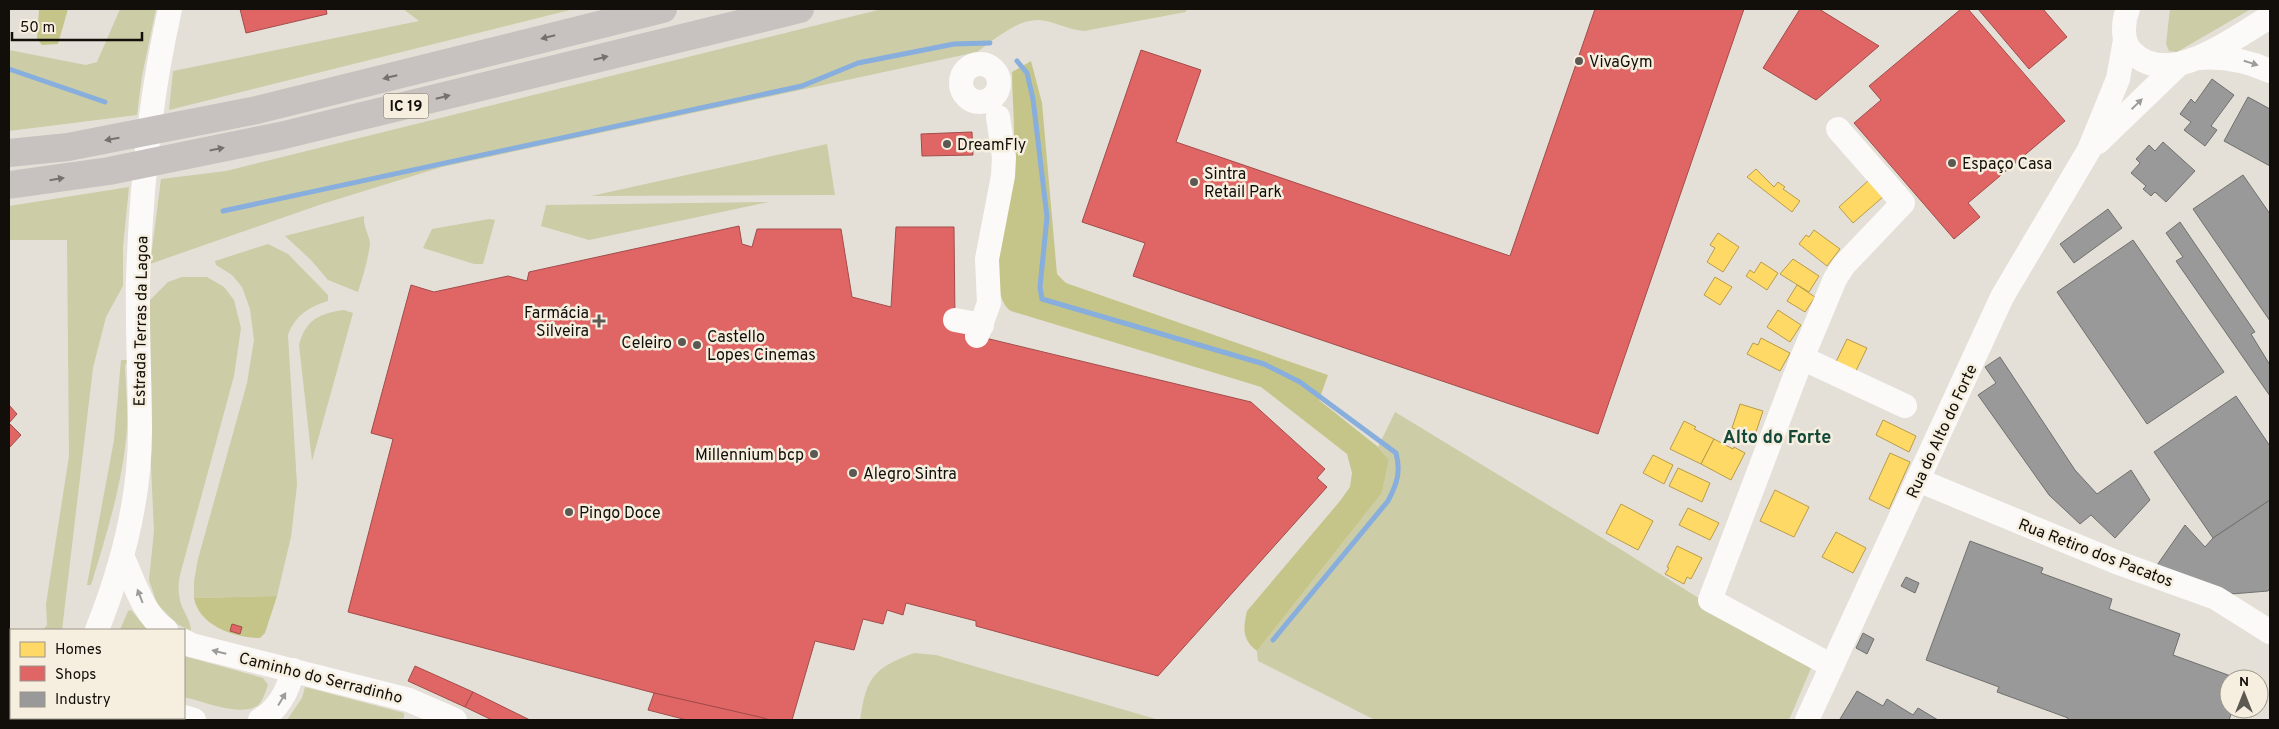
<svg xmlns="http://www.w3.org/2000/svg" width="2279" height="729" viewBox="0 0 2279 729" font-family="Overpass,sans-serif">
<rect width="100%" height="100%" fill="#e4e0d7"/>
<g fill="#cccca7">
<polygon points="120,9 156,9 142,76 137,115 9,131 9,50 86,65 97,62"/>
<polygon points="403,9 574,9 169,110 173,71 419,21"/>
<path d="M882,9H1186V12L1084,31C1068,30 1054,21 1039,20C1017,19 994,40 977,52L442,167L322,204L150,264L161,179L226,171Z"/>
<polygon points="2170,9 2251,9 2177,52 2169,51 2166,44"/>
<polygon points="827,144 835,195 591,196"/>
<polygon points="129,187 123,247 123,286 106,317 93,368 62,630 43,630 47,625 46,604 69,456 67,240 9,240 9,206"/>
<polygon points="769,202 589,240 541,226 546,205"/>
<path d="M364,216C363,227 370,236 370,244C368,260 363,276 358,292L328,280L311,260L285,236Z"/>
<polygon points="489,219 495,220 483,264 474,264 423,248 432,229"/>
<path d="M268,244L288,254L328,295V301C308,307 295,316 288,335L297,485L291,537L277,596L194,598V581L198,559L247,383L254,340L250,309L242,287L232,275L216,265L215,261Z"/>
<path d="M182,277H207L224,287L234,300L241,328L234,376L180,575C178,585 178,594 181,604C184,613 191,621 191,631L177,624L157,604L149,580L154,531L146,358L149,301L168,282Z"/>
<path d="M344,310L353,313L312,461L299,345C305,320 320,313 344,310Z"/>
<path d="M121,360H128L125,366C126,387 128,408 127,428C123,482 107,533 91,585H87L114,440Z"/>
<polygon points="1395,412 1596,534 1811,668 1789,720 1375,720 1258,661 1257,651 1382,493 1389,460 1378,447"/>
<polygon points="131,610 148,630 120,630 128,611"/>
<path d="M914,653L936,655L1159,720H860C866,678 873,668 914,653Z"/>
<path d="M184,656L263,678L268,685C265,692 263,702 257,706C240,717 202,701 184,697Z"/>
<polygon points="305,687 404,713 404,718 389,720 287,720 302,698"/>
</g>
<g fill="#c5c58a">
<polygon points="39,9 68,9 58,44 42,45 37,39"/>
<path d="M1031,61L1042,103L1057,274L1066,283L1328,375L1319,400L1378,447L1389,460L1382,493L1257,651C1242,640 1243,628 1247,611L1340,501L1350,487L1352,473L1347,454L1261,387L1011,311C982,292 1009,191 1013,160C1016,131 1012,101 1012,72Z"/>
<path d="M277,596L265,633L260,638C235,638 199,626 194,598Z"/>
</g>
<g fill="#ffd966" stroke="#b89c4a">
<polygon points="1756,169 1774,187 1778,182 1785,187 1783,189 1800,201 1792,212 1747,177"/>
<polygon points="1869,180 1884,196 1853,223 1839,207"/>
<polygon points="1814,230 1840,249 1827,266 1799,244 1806,235 1809,237"/>
<polygon points="1718,233 1739,247 1723,272 1707,262 1715,248 1710,245"/>
<polygon points="1793,259 1819,276 1809,292 1780,274"/>
<polygon points="1761,262 1778,273 1767,290 1746,276 1750,270 1754,273"/>
<polygon points="1715,277 1732,287 1720,305 1704,295"/>
<polygon points="1797,285 1815,297 1805,312 1787,301"/>
<polygon points="1778,310 1801,325 1790,342 1767,327"/>
<polygon points="1761,338 1790,353 1780,371 1747,354 1753,343 1758,345"/>
<polygon points="1847,339 1867,348 1852,379 1832,370"/>
<polygon points="1740,404 1763,411 1755,435 1732,428"/>
<polygon points="1883,420 1916,436 1909,452 1876,435"/>
<polygon points="1684,421 1696,427 1694,429 1714,439 1701,464 1670,449"/>
<polygon points="1714,439 1733,449 1734,447 1745,453 1731,480 1701,464"/>
<polygon points="1890,453 1910,462 1889,509 1869,499"/>
<polygon points="1653,455 1673,465 1664,484 1643,473"/>
<polygon points="1678,468 1710,483 1702,502 1669,486"/>
<polygon points="1775,490 1809,507 1794,537 1760,521"/>
<polygon points="1621,504 1653,521 1638,550 1606,533"/>
<polygon points="1688,508 1719,523 1710,540 1679,525"/>
<polygon points="1836,532 1866,548 1853,573 1822,557"/>
<polygon points="1677,546 1702,558 1691,579 1687,577 1684,584 1665,574 1669,568 1667,567"/>
</g>
<g fill="#e06666" stroke="#a24c4a">
<polygon points="240,9 326,9 327,14 246,33"/>
<polygon points="1595,9 1744,9 1598,434 1133,276 1145,243 1082,222 1141,50 1201,70 1176,142 1510,256"/>
<polygon points="1800,9 1819,9 1879,46 1816,100 1763,68"/>
<polygon points="1961,9 1968,9 2065,121 1968,203 1980,217 1954,239 1854,123 1881,100 1869,86"/>
<polygon points="1978,9 2043,9 2067,37 2029,69"/>
<polygon points="972,132 973,155 922,156 921,134"/>
<polygon points="739,226 742,244 752,247 757,229 841,229 852,297 891,307 896,227 954,227 955,320 977,336 1251,402 1325,469 1317,478 1327,487 1158,676 976,626 976,621 906,603 903,615 887,610 883,624 863,619 854,650 815,641 792,720 771,720 654,693 348,612 393,439 371,433 411,285 434,292 508,276 527,281 529,272"/>
<polygon points="9,405 17,414 9,423"/>
<polygon points="9,423 21,435 9,448"/>
<polygon points="232,624 242,627 240,634 230,631"/>
<polygon points="9,629 11,631 11,657 9,660"/>
<polygon points="11,657 11,676 9,679 9,660"/>
<polygon points="415,666 473,692 465,707 408,681"/>
<polygon points="473,692 530,720 492,720 465,707"/>
<polygon points="654,693 764,718 764,720 687,720 648,710"/>
</g>
<g fill="#999" stroke="#70706e">
<polygon points="2212,79 2234,95 2211,126 2217,130 2205,146 2184,130 2191,122 2180,114 2191,99 2195,103"/>
<polygon points="2248,97 2270,109 2270,166 2224,141"/>
<polygon points="2163,142 2195,171 2166,202 2155,192 2151,196 2143,189 2146,186 2131,173 2140,163 2136,159 2149,145 2155,151"/>
<polygon points="2243,175 2270,214 2270,321 2193,209"/>
<polygon points="2108,209 2122,228 2074,263 2060,244"/>
<polygon points="2180,222 2255,332 2251,334 2270,365 2270,396 2176,261 2183,257 2166,233"/>
<polygon points="2133,240 2224,372 2147,424 2057,292"/>
<polygon points="2000,357 2075,470 2097,494 2131,470 2150,500 2115,538 2091,515 2080,524 2049,495 1978,395 1996,383 1985,367"/>
<polygon points="2236,396 2270,446 2270,500 2213,538 2154,452"/>
<polygon points="2270,500 2270,588 2268,591 2231,594 2155,568 2185,525 2205,547 2213,538"/>
<polygon points="1970,541 2043,568 2041,573 2112,599 2109,609 2180,634 2173,655 2239,679 2229,679 2229,709 2233,709 2229,720 2067,720 2068,718 1997,692 1999,687 1926,660"/>
<polygon points="1906,577 1919,583 1915,593 1901,586"/>
<polygon points="1863,633 1874,639 1867,654 1856,648"/>
<polygon points="1857,691 1883,706 1887,699 1913,715 1918,708 1938,720 1843,720 1840,719"/>
</g>
<g fill="none" stroke-linecap="round" stroke-linejoin="round">
<g stroke="#87aedd" stroke-width="5">
<path d="M1017,61L1027,73L1033,99L1047,217L1040,287L1042,299L1264,364L1300,382L1396,453C1401,472 1397,484 1388,501L1273,640"/>
<polyline points="9,69 105,102"/>
<polyline points="223,211 802,86 858,63 954,44 990,43"/>
</g>
<g stroke="#fbfaf9" stroke-width="24">
<path d="M2128,9C2123,21 2121,42 2132,52C2169,90 2234,37 2270,17"/>
<path d="M2200,58C2225,56 2247,61 2270,71"/>
<circle cx="980" cy="83" r="19"/>
<polyline points="2098,142 2178,65"/>
<polyline points="955,320 982,325"/>
<polyline points="977,336 989,303 987,259 1003,176 1004,157 998,117"/>
<polyline points="1802,358 1905,406"/>
<polyline points="1918,480 2116,562 2216,598 2270,632"/>
<path d="M122,556C134,581 142,613 166,630"/>
<path d="M97,630C122,567 140,499 140,431C140,381 137,330 138,280C141,189 150,97 170,9"/>
<polyline points="184,641 191,645 409,700 455,720"/>
<polyline points="1832,666 1710,600 1802,358 1835,279 1844,265 1903,203 1838,129"/>
<polyline points="184,717 194,720"/>
<polyline points="63,720 64,718"/>
<polyline points="90,720 95,718"/>
<path d="M260,720C279,709 288,691 293,670"/>
<polyline points="1807,720 2002,297 2089,150 2118,79 2125,40"/>
</g>
<g stroke="#c7c2c0" stroke-width="28">
<polyline points="9,153 68,147 257,110 663,9"/>
<polyline points="9,185 109,171 280,136 800,9"/>
</g>
</g>
<defs><path id="oneway-solid" d="M-6-.8H1V-3.2L6.5 0L1 3.2V.8H-6Z" transform="scale(1.25)"/></defs>
<g fill="#76716e">
<use href="#oneway-solid" transform="translate(548 37) rotate(166)"/>
<use href="#oneway-solid" transform="translate(601 58) rotate(-14)"/>
<use href="#oneway-solid" transform="translate(390 77) rotate(166)"/>
<use href="#oneway-solid" transform="translate(443 97) rotate(-14)"/>
<use href="#oneway-solid" transform="translate(112 139) rotate(170)"/>
<use href="#oneway-solid" transform="translate(217 149) rotate(-11)"/>
<use href="#oneway-solid" transform="translate(57 179) rotate(-9)"/>
</g>
<g fill="#9e9c99">
<use href="#oneway-solid" transform="translate(2251 63) rotate(17)"/>
<use href="#oneway-solid" transform="translate(2137 104) rotate(-44)"/>
<use href="#oneway-solid" transform="translate(140 596) rotate(-111)"/>
<use href="#oneway-solid" transform="translate(219 652) rotate(-166)"/>
<use href="#oneway-solid" transform="translate(282 699) rotate(-59)"/>
</g>
<g fill="#5c5852" stroke="#f6eedf" stroke-width="2">
<circle cx="1579" cy="61" r="5"/>
<circle cx="947" cy="144" r="5"/>
<circle cx="1952" cy="163" r="5"/>
<circle cx="1194" cy="182" r="5"/>
<path d="M596.5 313.5h5v5h5v5h-5v5h-5v-5h-5v-5h5z"/>
<circle cx="682" cy="342" r="5"/>
<circle cx="697" cy="345" r="5"/>
<circle cx="814" cy="454" r="5"/>
<circle cx="853" cy="473" r="5"/>
<circle cx="569" cy="512" r="5"/>
</g>
<g text-anchor="middle" stroke-width="5" stroke-linejoin="round" paint-order="stroke">
<rect fill="#f6eedf" stroke="#56524a" stroke-width="1" x="383.5" y="93.5" width="45" height="25" rx="4"/>
<g font-size="15" font-weight="bold" fill="#120f0a">
<text x="406" y="111">IC 19</text>
</g>
<g font-size="16" fill="#120f0a" stroke="#f6eedf" text-anchor="start">
<text x="1589" y="67">VivaGym</text>
<text x="957" y="150">DreamFly</text>
<text x="1962" y="169">Espaço Casa</text>
<text x="1204" y="179">Sintra<tspan x="1204" dy="18">Retail Park</tspan></text>
<text x="589" y="318" text-anchor="end">Farmácia<tspan x="589" dy="18">Silveira</tspan></text>
<text x="707" y="342">Castello<tspan x="707" dy="18">Lopes Cinemas</tspan></text>
<text x="672" y="348" text-anchor="end">Celeiro</text>
<text x="804" y="460" text-anchor="end">Millennium bcp</text>
<text x="863" y="479">Alegro Sintra</text>
<text x="579" y="518">Pingo Doce</text>
</g>
<g font-size="16" fill="#120f0a" stroke="#f6eedf">
<text transform="translate(140 321) rotate(-89)" y="6">Estrada Terras da Lagoa</text>
<text transform="translate(1941 431) rotate(-65)" y="6">Rua do Alto do Forte</text>
<text transform="translate(2096 552) rotate(21)" y="6">Rua Retiro dos Pacatos</text>
<text transform="translate(321 677) rotate(14)" y="6">Caminho do Serradinho</text>
</g>
<g font-size="18" font-weight="bold" fill="#14483a" stroke="#f6eedf">
<text x="1777" y="443">Alto do Forte</text>
</g>
</g>
<rect width="2279" height="729" fill="none" stroke="#120f0a" stroke-width="20"/>
<rect x="10" y="629" width="175" height="90" fill="#f6eedf" stroke="#9b958a"/>
<rect x="20" y="642" width="25" height="15" fill="#ffd966" stroke="#9b958a"/>
<text x="55" y="654" font-size="15" fill="#120f0a">Homes</text>
<rect x="20" y="666" width="25" height="15" fill="#e06666" stroke="#9b958a"/>
<text x="55" y="679" font-size="15" fill="#120f0a">Shops</text>
<rect x="20" y="692" width="25" height="15" fill="#999999" stroke="#9b958a"/>
<text x="55" y="704" font-size="15" fill="#120f0a">Industry</text>
<g transform="translate(2244 694)"><circle r="24" fill="#f6eedf" stroke="#9b958a"/>
<path d="M0-4L9 19L0 12L-9 19Z" fill="#5c5852"/>
<text y="-8" font-size="14" font-weight="bold" text-anchor="middle" fill="#120f0a">N</text>
</g>
<path d="M12 32v8h130v-8" fill="none" stroke="#120f0a" stroke-width="2.5"/>
<text x="20" y="32" font-size="15" fill="#120f0a" stroke="#f6eedf" stroke-width="4" paint-order="stroke">50 m</text>
</svg>
